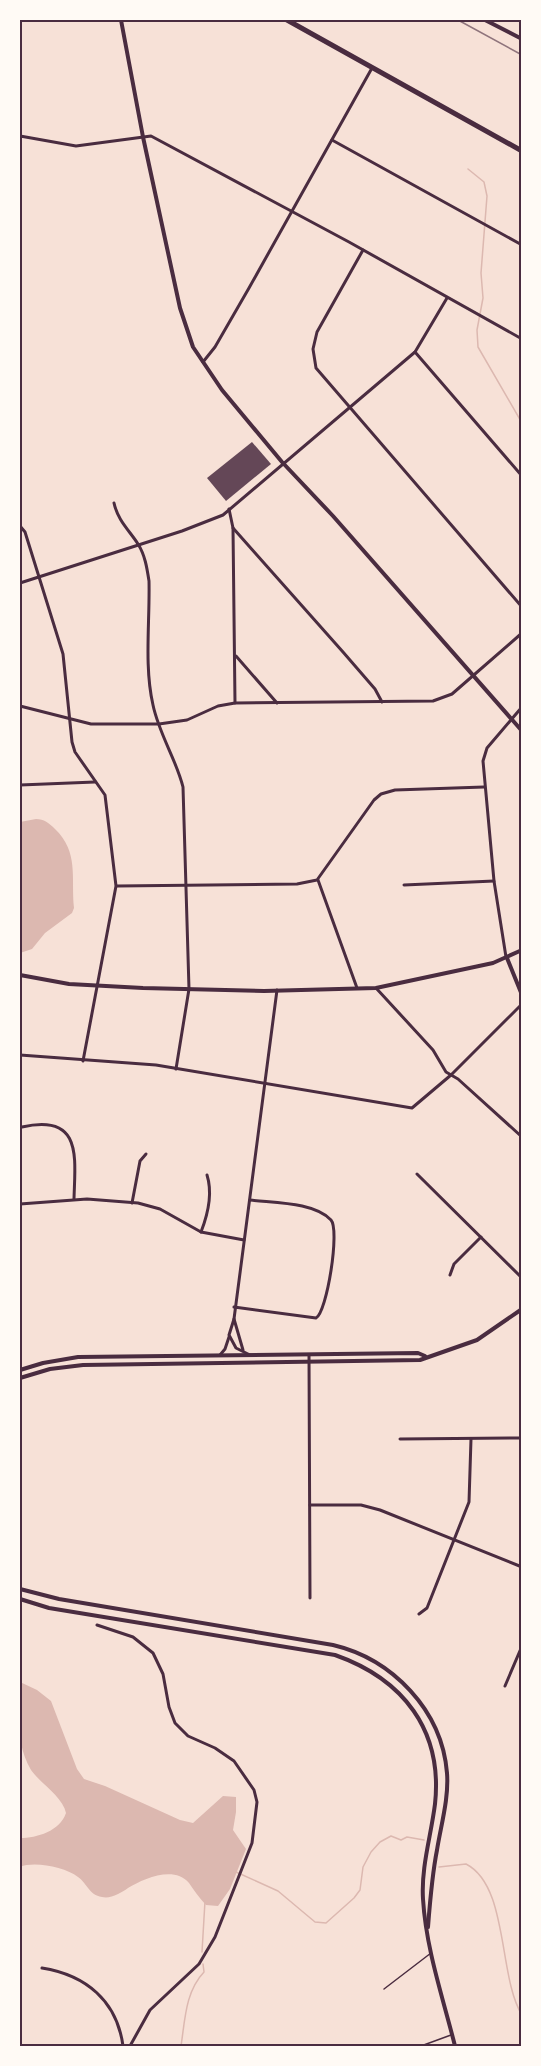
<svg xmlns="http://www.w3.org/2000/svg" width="541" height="2066" viewBox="0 0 541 2066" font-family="'Exo 2',sans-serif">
<rect width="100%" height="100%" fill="#f7e1d7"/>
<g fill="#dcb8b0">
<path d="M36,819C44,819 49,823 55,829C79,852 71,877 74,908L72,913L45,933L32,949L20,953V822Z"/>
<path d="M20,1682L37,1690L51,1701L77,1769L84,1779L105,1786L180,1820L193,1823L223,1796L236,1797V1812L233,1830L246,1849L230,1889L218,1906L206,1905C199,1898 194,1890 189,1883C174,1865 143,1879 128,1888C121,1893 111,1899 102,1897C89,1895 87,1883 78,1877C65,1867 34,1861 20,1867V1838C37,1838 60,1831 66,1813C63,1797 41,1784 31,1770C15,1743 19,1712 20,1682Z"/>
</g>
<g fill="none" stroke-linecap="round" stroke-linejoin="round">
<g stroke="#dcb8b0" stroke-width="1.5">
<polyline points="468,169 484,182 487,196 481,273 483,298 477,330 478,347 522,423"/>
<path d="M439,1867L466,1864C509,1886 498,1977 522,2015"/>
<polyline points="236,1872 278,1891 315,1922 326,1923 354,1898 360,1890 363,1867 371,1852 380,1842 391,1836 401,1840 407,1837 424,1840"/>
<polyline points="202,1952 205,1901"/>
<path d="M181,2046C185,2021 185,1992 204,1972L203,1964"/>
</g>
</g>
<polygon fill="#644757" points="252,442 271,464 226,501 207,478"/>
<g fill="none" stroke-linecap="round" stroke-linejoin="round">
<g stroke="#4a2c40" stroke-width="1.5">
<polyline points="384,1989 431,1953"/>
<polyline points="421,2046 451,2035"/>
</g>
<g stroke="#4a2c40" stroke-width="3">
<polyline points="20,136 76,146 151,136 349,242 522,339"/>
<polyline points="332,140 522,245"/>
<polyline points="363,250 317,332 313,349 316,368 522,607"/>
<polyline points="415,352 522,476"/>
<polyline points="203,362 215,347 249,288 372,68"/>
<path d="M114,503C118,521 129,530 138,544C145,555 147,568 149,581C150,621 144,666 153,705C159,734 176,759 183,787L189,989L176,1069"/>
<polyline points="229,509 233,528 235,703"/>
<polyline points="20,526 25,532 63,654 72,742 75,752 105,795 116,886 83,1061"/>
<polyline points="233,528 343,652 375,689 382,702"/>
<polyline points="20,583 182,531 223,515 415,352 447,298"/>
<polyline points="236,656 277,703"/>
<polyline points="20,706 91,724 159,724 187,720 218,706 235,703 433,701 452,694 522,633"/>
<polyline points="20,785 95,782"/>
<polyline points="318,880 357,988"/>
<polyline points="404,885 494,881"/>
<polyline points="117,886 297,884 317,880 374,800 381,794 395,790 484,787"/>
<polyline points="506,957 494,881 483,761 487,748 522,707"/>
<polyline points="376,988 433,1050 446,1072 458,1079 522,1137"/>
<polyline points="20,1055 156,1065 412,1108 451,1075 522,1004"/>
<path d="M22,1127C83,1113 75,1158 74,1199"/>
<polyline points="417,1174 522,1278"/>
<polyline points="132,1203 140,1161 146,1154"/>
<polyline points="20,1204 87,1199 138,1203 160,1209 201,1232 244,1240"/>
<path d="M201,1232C208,1214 213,1194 207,1175"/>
<polyline points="450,1275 454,1264 481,1237"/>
<path d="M234,1307L316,1318C327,1312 340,1230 331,1220C314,1202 274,1203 250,1200"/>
<polyline points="234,1319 243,1350"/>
<polyline points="220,1355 225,1349 229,1337"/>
<polyline points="250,1355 236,1348 229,1335 234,1319 277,990"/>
<polyline points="309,1355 310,1598"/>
<polyline points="400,1439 522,1438"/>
<polyline points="310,1505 361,1505 380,1510 522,1567"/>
<polyline points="419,1614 427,1608 469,1502 471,1439"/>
<polyline points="97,1625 133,1637 153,1653 163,1674 169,1707 175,1723 188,1736 215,1748 234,1761 254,1790 257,1802 252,1843 215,1937 199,1964 150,2010 130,2046"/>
<polyline points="505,1686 522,1646"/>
<path d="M42,1968C86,1975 117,2001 123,2046"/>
</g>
<g stroke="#4a2c40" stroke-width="4">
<polyline points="121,20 143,137 180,308 193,347 222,390 282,462 333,516 522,731"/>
<polyline points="485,20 522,39"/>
<polyline points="507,958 522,995"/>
<polyline points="20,975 69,984 143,988 264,991 376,988 493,963 522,950"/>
<polyline points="20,1370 43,1363 78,1357 418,1353 425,1356"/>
<polyline points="20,1378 50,1369 83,1365 420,1360 477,1340 522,1309"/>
<path d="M20,1589L59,1599L333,1645C392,1659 442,1710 447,1773C449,1798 441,1825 437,1850C432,1875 430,1901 428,1927"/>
<path d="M20,1599L49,1608L335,1655C403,1679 443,1730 435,1804C431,1836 421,1867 423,1899C426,1949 443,1998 455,2046"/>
</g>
<polyline stroke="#4a2c40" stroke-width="5" points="287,20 522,151"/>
<polyline stroke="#8f747c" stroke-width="1.5" points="458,20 522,55"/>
</g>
<rect width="541" height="2066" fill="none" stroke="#fffaf5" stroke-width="42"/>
<rect x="21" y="21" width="499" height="2024" fill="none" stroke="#4a2c40" stroke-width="2"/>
</svg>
